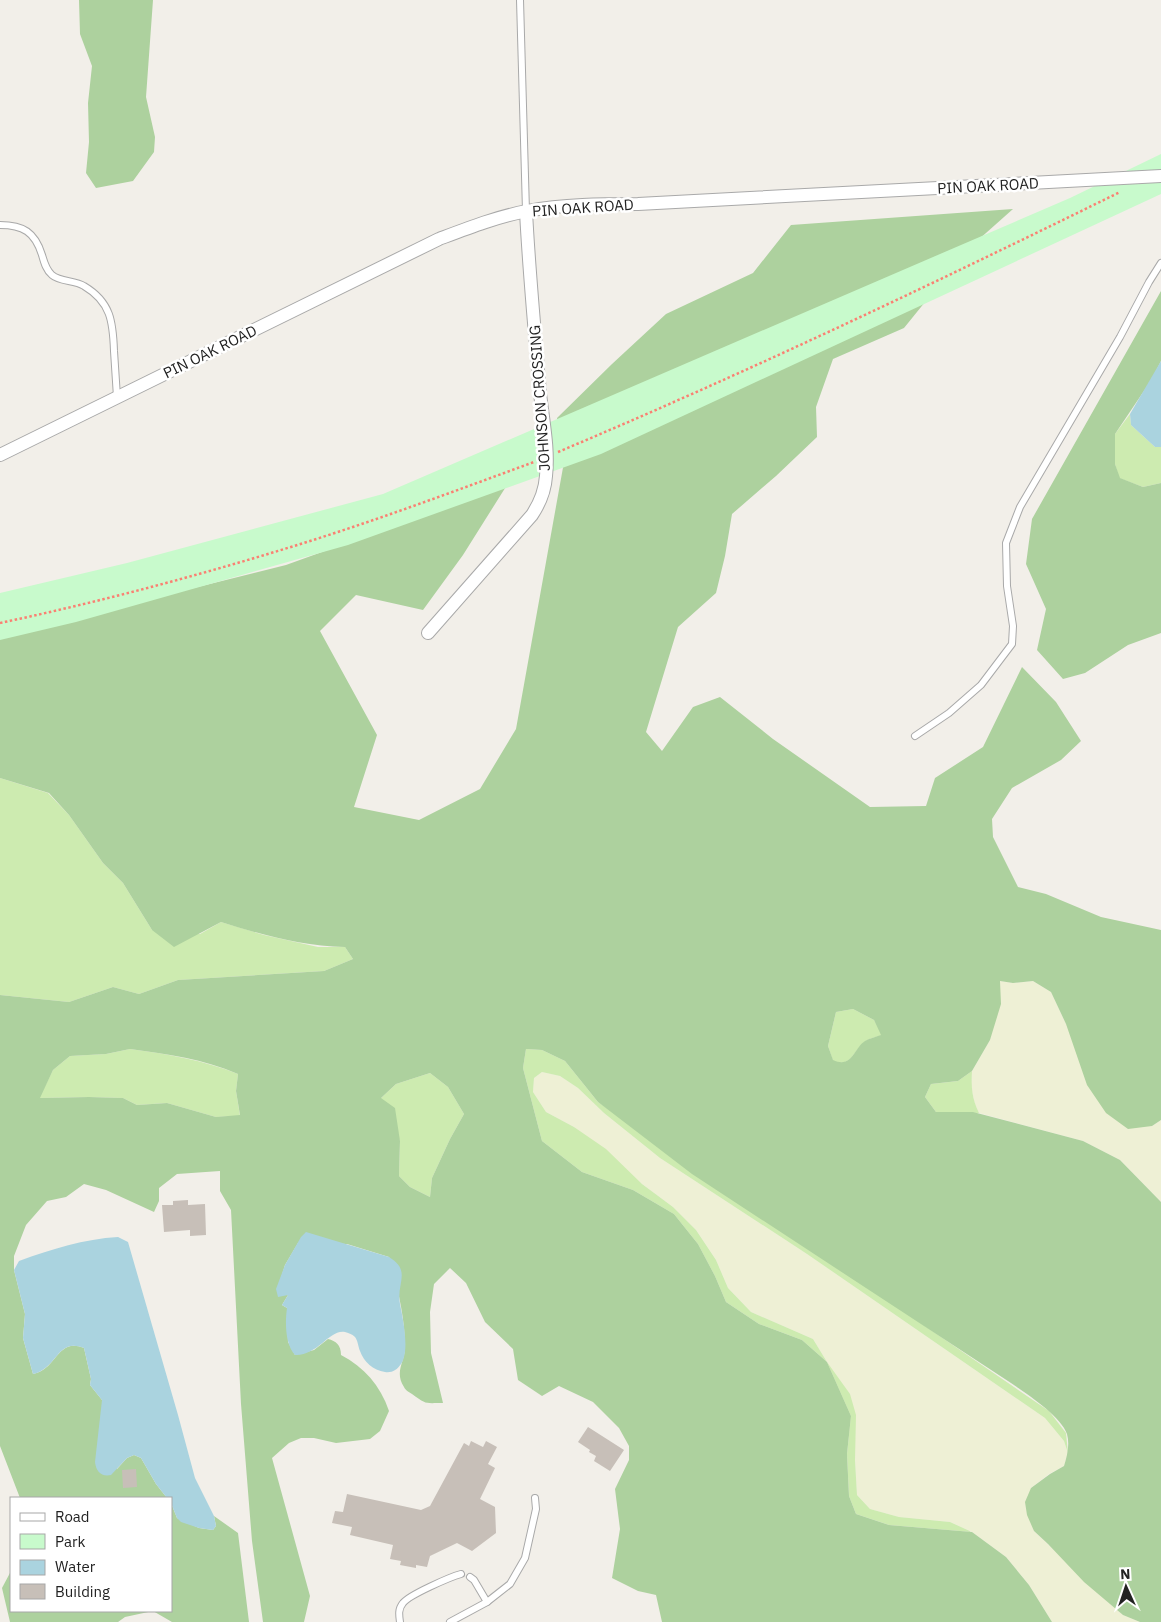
<svg xmlns="http://www.w3.org/2000/svg" width="1161" height="1622" viewBox="0 0 1161 1622" font-family="'IBM Plex Sans',sans-serif">
<rect width="100%" height="100%" fill="#f2efe9"/>
<g fill="#eef0d5">
<polygon points="1000,981 1013,983 1033,981 1051,992 1066,1024 1152,1126 1161,1120 1161,1202 1120,1160 1083,1141 979,1113 975,1105 971,1087 972,1071 990,1040"/>
<polygon points="542,1072 560,1076 578,1088 604,1113 660,1158 807,1254 1045,1418 1064,1441 1068,1453 1064,1466 1049,1474 1031,1488 1034,1531 1123,1615 1140,1622 1052,1622 1029,1585 1006,1557 972,1532 950,1522 899,1517 870,1509 857,1495 855,1460 827,1362 813,1339 751,1312 728,1288 716,1260 696,1230 673,1207 642,1184 574,1127 546,1112 533,1092 534,1078"/>
</g>
<g fill="#cdebb0">
<polygon points="1130,414 1131,425 1155,447 1161,447 1161,483 1143,487 1119,478 1115,464 1115,434"/>
<polygon points="0,778 48,793 69,815 103,863 123,883 152,930 200,934 221,922 264,935 318,947 345,947 353,959 324,971 178,980 139,994 113,987 69,1002 0,995"/>
<path d="M853,1009L874,1020L882,1035C877,1037 870,1038 866,1041C854,1048 852,1069 833,1061L828,1046L836,1012Z"/>
<path d="M130,1049C168,1054 203,1060 238,1074L236,1091L240,1116L216,1117L167,1103L137,1105L123,1098L89,1097L39,1098L53,1070L70,1056L106,1054Z"/>
<polygon points="526,1049 542,1050 565,1061 598,1102 1049,1411 1066,1433 1068,1453 1064,1441 1045,1418 807,1254 660,1158 604,1113 578,1088 560,1076 542,1072 534,1078 533,1092 546,1112 574,1127 606,1149 642,1184 673,1207 696,1230 716,1260 728,1288 751,1312 813,1339 827,1362 850,1394 856,1415 855,1460 857,1495 870,1509 899,1517 950,1522 972,1532 889,1525 856,1514 849,1496 847,1454 851,1416 827,1362 802,1340 759,1324 726,1302 715,1276 698,1244 674,1214 633,1190 582,1172 542,1141 523,1068"/>
<path d="M972,1071C971,1087 972,1099 979,1113L936,1112L925,1097L931,1084L958,1081Z"/>
<polygon points="430,1073 448,1087 464,1114 450,1139 432,1178 430,1197 410,1187 399,1176 400,1141 380,1099 396,1084"/>
</g>
<g fill="#add19e" fill-rule="evenodd">
<polygon points="79,0 153,0 146,97 155,137 154,152 133,181 96,188 86,173 89,142 88,103 92,66 80,34"/>
<path d="M1013,209L968,249L904,328L833,359L816,407L817,437L776,476L732,514L725,556L716,593L678,627L646,732L662,751L693,707L720,697L773,739L870,807L926,806L935,778L983,747L1022,667L1056,702L1081,741L1061,760L1012,788L992,819L993,837L1018,887L1046,894L1101,917L1161,930V1120L1152,1126L1128,1129L1106,1113L1087,1085L1066,1024L1051,992L1033,981L1013,983L1000,981L1001,1004L990,1040L972,1071L958,1081L931,1084L925,1097L936,1112H973L1083,1141L1120,1160L1161,1202V1622H1140L1123,1615L1084,1582L1048,1544L1034,1531L1027,1515L1025,1502L1031,1488L1050,1474L1064,1466C1067,1456 1070,1445 1067,1434C1061,1416 1027,1394 1011,1383L692,1174L598,1102L565,1061L542,1050L526,1049L523,1068L542,1141L582,1172L633,1190L674,1214L698,1244L715,1276L726,1302L759,1324L802,1340L827,1362L851,1416L847,1454L849,1496L856,1514L889,1525L972,1532L1006,1557L1029,1585L1052,1622H662L656,1595L638,1591L612,1578L620,1529L615,1489L629,1460V1446L619,1428L593,1402L559,1386L542,1396L518,1380L513,1349L485,1322L466,1283L450,1268L434,1284L430,1312L431,1353L443,1403C425,1403 427,1405 412,1394C409,1392 405,1390 404,1387C394,1372 405,1362 405,1347C405,1316 397,1286 389,1257L347,1244L298,1243L285,1265L281,1278L288,1295L282,1305L287,1308L288,1342L295,1355L314,1350L328,1339C336,1341 341,1345 341,1355C364,1367 380,1385 389,1411L380,1431L370,1439L336,1443L314,1438H301L289,1443L272,1458L310,1596L304,1622H263L252,1541L241,1404L231,1210L220,1191V1171L177,1174L159,1188V1201L154,1212L106,1190L84,1184L66,1197L47,1201L26,1225L14,1256V1270L25,1314L23,1338L33,1374C57,1370 57,1337 84,1348L91,1379L90,1385L102,1400L117,1469L127,1458L134,1455L141,1458L156,1484L167,1498H20L0,1446V995L69,1002L113,987L139,994L178,980L324,971L353,959L345,947C301,946 263,935 221,922L174,947L152,930L123,883L103,863L69,815L49,793L0,778V634L61,621L286,565L507,485L463,555L423,610L356,595L320,631L377,735L354,807L419,820L480,789L516,729L564,462L557,418L612,364L666,314L753,273L791,225ZM853,1009L874,1020L881,1035C876,1037 870,1038 865,1041C854,1048 852,1069 833,1060L828,1046L836,1012ZM130,1049C168,1054 203,1059 238,1074L236,1091L240,1115L216,1117L167,1103L137,1105L123,1098L89,1097L40,1098L53,1070L70,1056L106,1054ZM430,1073L448,1087L464,1114L450,1139L432,1178L430,1197L410,1187L399,1176L400,1141L395,1108L381,1098L396,1084Z"/>
<polygon points="1161,291 1161,361 1152,379 1115,434 1115,464 1120,478 1143,487 1161,483 1161,633 1128,645 1085,673 1063,679 1037,650 1046,609 1026,564 1032,519"/>
<polygon points="171,1503 177,1518 199,1528 213,1530 216,1526 214,1516 238,1533 249,1622 172,1622 153,1611 125,1617 118,1622 10,1622 2,1588 11,1571 11,1611 171,1611"/>
</g>
<polygon fill="#c8facc" points="1161,154 1161,194 601,454 348,545 76,622 0,640 0,593 127,563 383,494 1070,198"/>
<g fill="#aad3df">
<polygon points="1161,361 1161,447 1155,447 1131,425 1130,414"/>
<path d="M306,1232L389,1257C412,1271 396,1283 400,1304C403,1319 410,1351 401,1364C397,1370 392,1373 385,1372C373,1370 364,1362 360,1351C358,1346 358,1341 355,1337C352,1334 348,1333 345,1332C329,1329 318,1356 295,1355C285,1344 285,1322 287,1308L282,1305L288,1295L278,1297L276,1289L285,1265L301,1237Z"/>
<path d="M118,1237L128,1242L178,1415L195,1478L214,1516L216,1526L213,1530L199,1528L181,1522L177,1518L171,1503V1498H167L156,1484L141,1458L134,1455L127,1458L111,1475C101,1477 96,1471 95,1462L102,1400L90,1385L91,1379L84,1348C57,1337 58,1368 33,1374L23,1338L25,1314L14,1270L19,1261C52,1249 84,1239 118,1237Z"/>
</g>
<g fill="#c7bfb8">
<polygon points="188,1200 188,1205 205,1204 206,1235 190,1236 190,1230 164,1232 162,1205 173,1205 173,1201"/>
<polygon points="588,1427 624,1450 610,1471 594,1461 596,1456 589,1452 590,1450 578,1442"/>
<polygon points="471,1441 483,1447 486,1441 497,1447 488,1464 495,1468 480,1499 495,1507 496,1533 472,1551 457,1543 430,1556 427,1567 416,1565 416,1568 400,1565 401,1561 390,1559 393,1545 350,1535 352,1527 332,1523 335,1511 343,1512 347,1494 421,1510 430,1506 464,1443 469,1446"/>
<polygon points="136,1469 137,1487 123,1488 122,1470"/>
</g>
<g fill="none" stroke-linecap="round" stroke-linejoin="round">
<g stroke="#a9a9a9" stroke-width="8">
<g id="service">
<polyline points="520,0 526,211"/>
<path d="M0,225C23,225 35,232 42,255C44,262 46,270 52,275C60,282 75,280 84,286C111,302 113,322 114,351C115,366 116,382 117,397"/>
<polyline points="915,736 949,713 981,685 1012,644 1013,626 1007,586 1006,543 1020,507 1120,337 1149,282 1161,263"/>
<polyline points="470,1577 474,1580 487,1602"/>
<path d="M400,1622C399,1615 398,1609 403,1603C409,1595 450,1577 461,1574"/>
<polyline points="450,1622 487,1602 510,1584 525,1558 536,1509 535,1498"/>
</g>
</g>
<g stroke="#a9a9a9" stroke-width="14">
<g id="minor">
<path d="M0,455L439,239C468,228 496,217 527,211C564,204 601,204 638,204L1161,176"/>
<path d="M428,633L532,515C540,503 545,491 546,476C549,449 543,421 540,393C535,333 529,272 526,211"/>
</g>
</g>
<g stroke="#fa8072" stroke-width="2.5" stroke-dasharray="2.5 2.5" stroke-linecap="butt">
<path d="M558,452C748,372 935,283 1120,192"/>
<path d="M0,623C99,602 197,576 294,546C375,521 455,491 534,462"/>
</g>
<use href="#service" stroke="#fff" stroke-width="6"/>
<use href="#minor" stroke="#fff" stroke-width="12"/>
</g>
<g text-anchor="middle" stroke-width="5" stroke-linejoin="round" paint-order="stroke">
<g font-size="15" fill="#222" stroke="#fff">
<text transform="translate(988 186) rotate(-3)" y="5">PIN OAK ROAD</text>
<text transform="translate(583 208) rotate(-4)" y="5">PIN OAK ROAD</text>
<text transform="translate(210 352) rotate(-26)" y="5">PIN OAK ROAD</text>
<text transform="translate(540 398) rotate(-94)" y="5">JOHNSON CROSSING</text>
</g>
</g>
<rect x="10" y="1497" width="162" height="115" fill="#ffffff" stroke="#a7a7a7"/>
<rect x="20" y="1513" width="25" height="8" fill="#ffffff" stroke="#a7a7a7"/>
<text x="55" y="1522" font-size="15" fill="#222222">Road</text>
<rect x="20" y="1534" width="25" height="15" fill="#c8facc" stroke="#a7a7a7"/>
<text x="55" y="1547" font-size="15" fill="#222222">Park</text>
<rect x="20" y="1560" width="25" height="15" fill="#aad3df" stroke="#a7a7a7"/>
<text x="55" y="1572" font-size="15" fill="#222222">Water</text>
<rect x="20" y="1584" width="25" height="15" fill="#c7bfb8" stroke="#a7a7a7"/>
<text x="55" y="1597" font-size="15" fill="#222222">Building</text>
<g transform="translate(1126 1587) rotate(357)" stroke="#ffffff" stroke-width="4" paint-order="stroke">
<path d="M0-4L9 19L0 12L-9 19Z" fill="#222222"/>
<text y="-8" font-size="14" font-weight="bold" text-anchor="middle" fill="#222222">N</text>
</g>
</svg>
